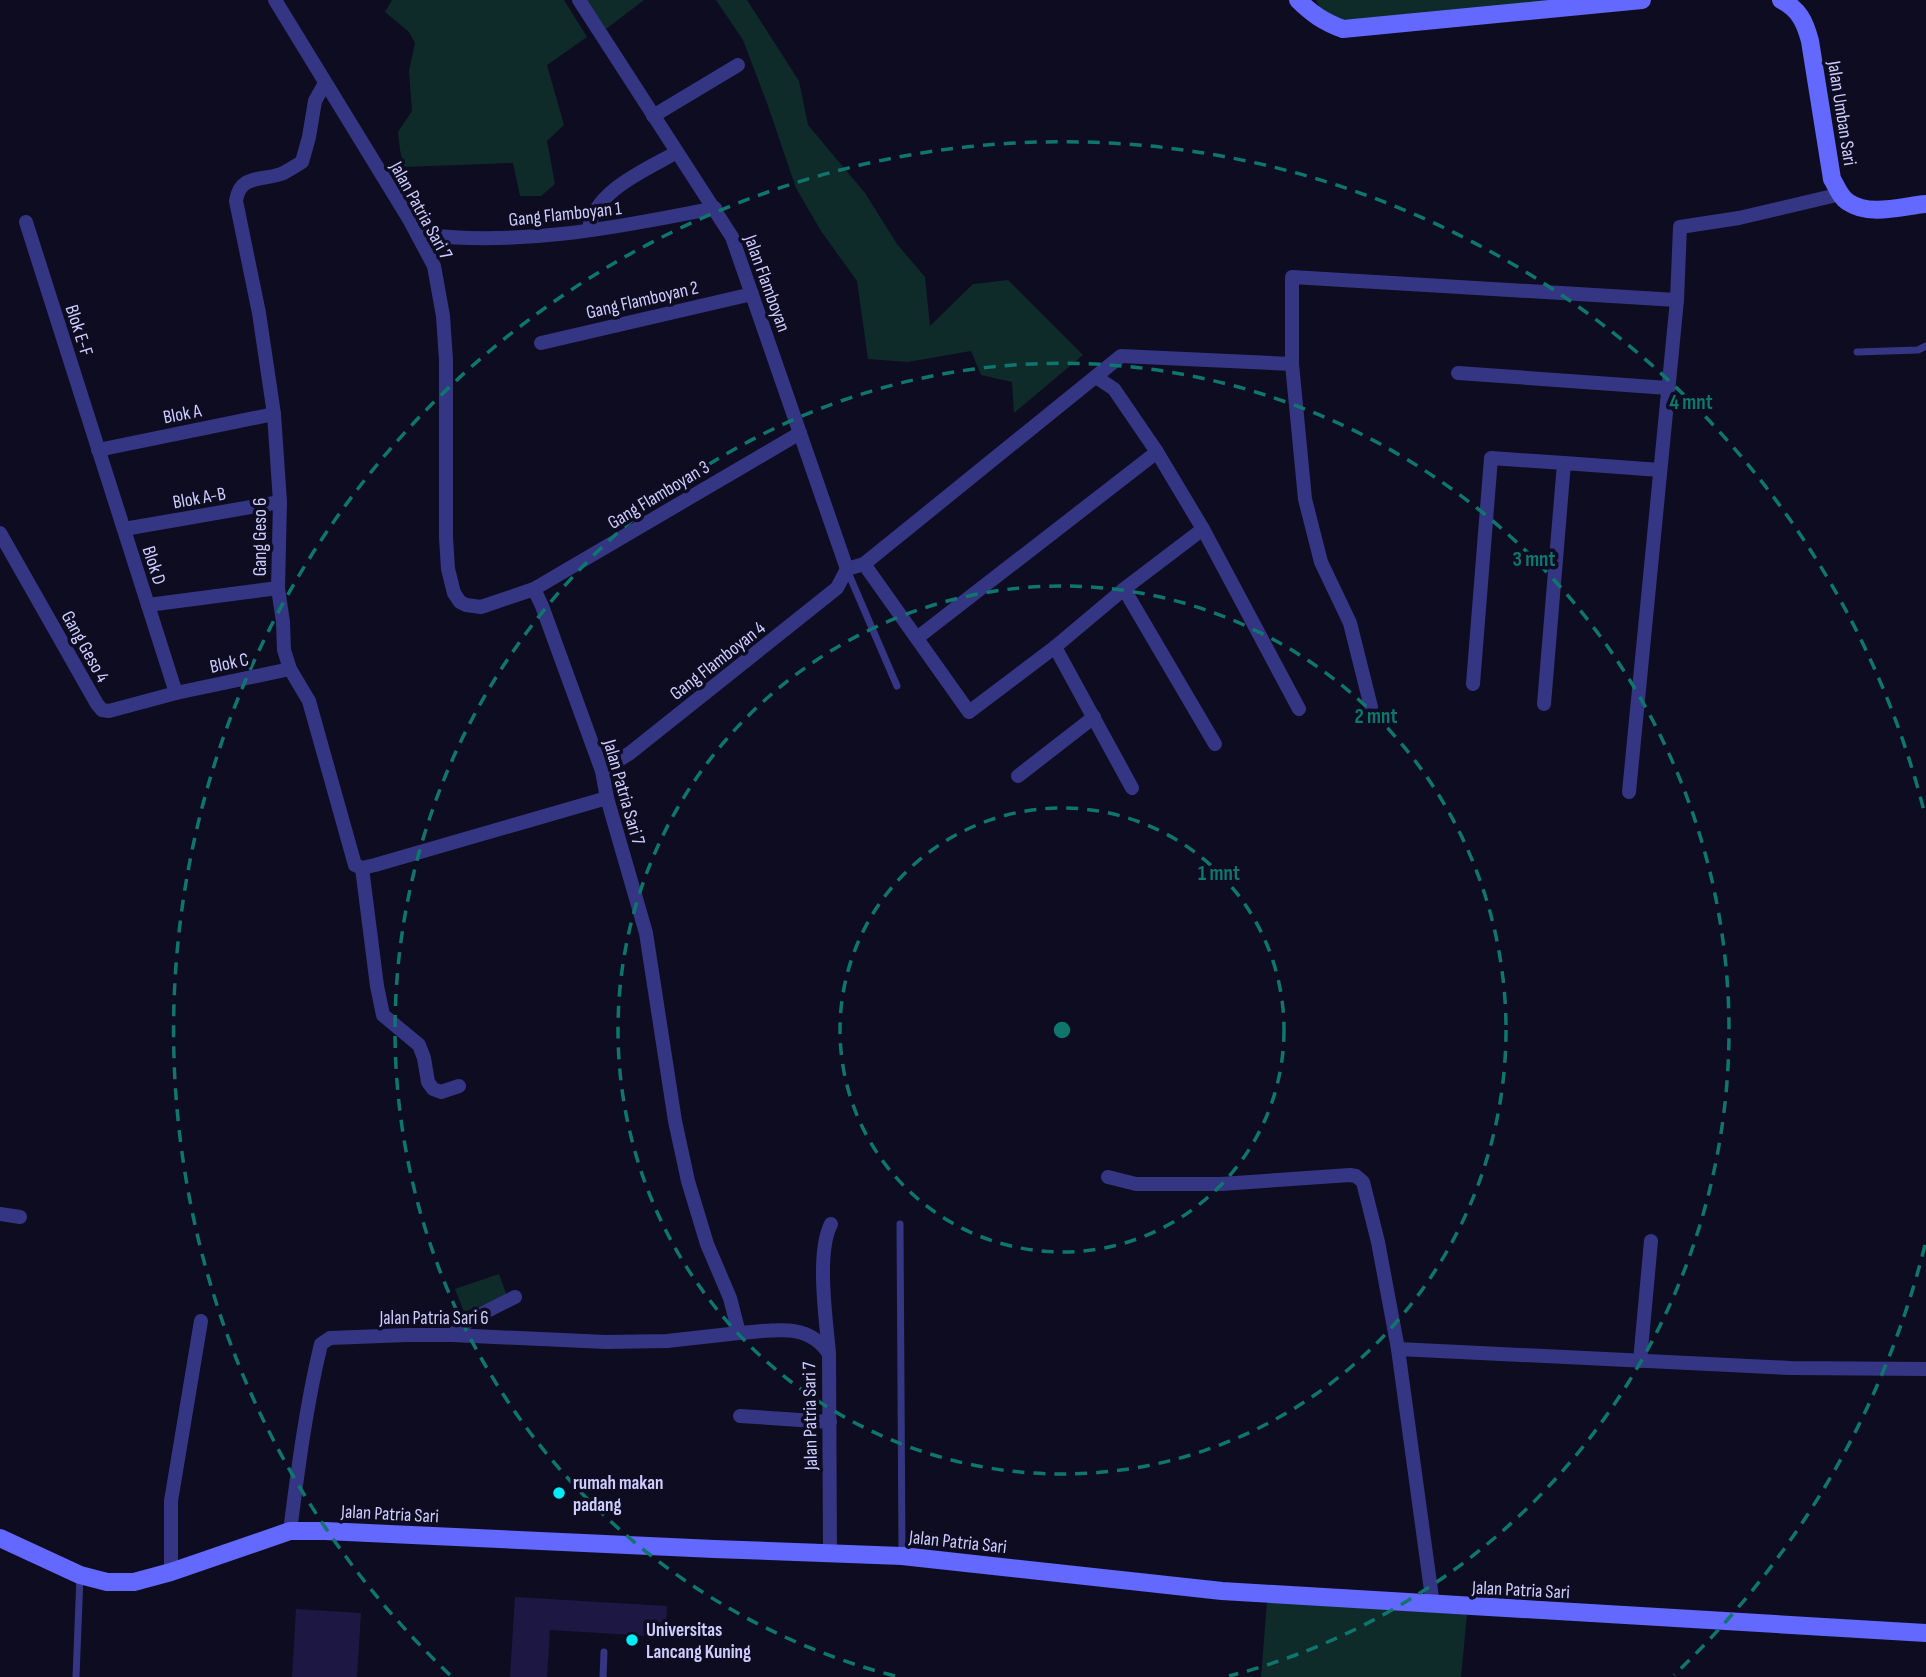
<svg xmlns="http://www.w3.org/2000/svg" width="1926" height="1677" viewBox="0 0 1926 1677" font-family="'Sofia Sans Condensed',sans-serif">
<rect width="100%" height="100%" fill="#0e0c21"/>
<g fill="#0f2b29">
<polygon points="392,0 564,0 587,37 547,65 564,125 547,141 555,184 541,196 520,196 513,163 404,167 400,150 398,132 412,111 409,71 415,43 409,32 385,12"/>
<polygon points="586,0 644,0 606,29"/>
<polygon points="716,0 747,0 799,81 808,125 865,193 897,244 925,277 930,326 973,284 1008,280 1083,355 1014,413 1012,382 981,375 971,351 908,362 868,359 857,281 821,231 796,188 767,103 743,40"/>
<polygon points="1316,0 1569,0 1359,20 1341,19 1322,12"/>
<polygon points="499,1274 507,1296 464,1312 455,1289"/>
<polygon points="1267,1602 1467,1614 1461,1677 1261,1677"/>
</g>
<g fill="#1d1743">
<polygon points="515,1597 667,1606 666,1637 550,1630 547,1677 510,1677"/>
<polygon points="296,1609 361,1613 357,1677 292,1677"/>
</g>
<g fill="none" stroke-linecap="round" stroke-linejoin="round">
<g stroke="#343683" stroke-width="7">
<polyline points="1857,352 1918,350 1926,346"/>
<polyline points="847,570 897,686"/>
<polyline points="900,1224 902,1555"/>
<polyline points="76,1677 80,1576"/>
<polyline points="603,1677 604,1652"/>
</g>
<g stroke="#343683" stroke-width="14">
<path d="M275,0L409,219L434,266L443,316L446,360V538L448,569L454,593L460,602L466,605L481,607L534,589L542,606L602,771L607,798L646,933L675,1121L688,1181L707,1244L730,1298L739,1333C772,1331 808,1321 829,1354L830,1553"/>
<polyline points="579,0 732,237 847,569"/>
<path d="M325,83L315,101L309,137L302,162C295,166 288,171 281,174C261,181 240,174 236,201L259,313L274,414L280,502L278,588L283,622L284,650L290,669L309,701L355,865L362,868L375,865L607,798"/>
<polyline points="653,116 738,65"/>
<polyline points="26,222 176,693"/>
<path d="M589,230C593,191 646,170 677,152"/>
<path d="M417,234C518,247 616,228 715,208"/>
<polyline points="541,343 752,294"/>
<polyline points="1458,373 1668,388"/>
<polyline points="1096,377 1114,389 1157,452 1203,529 1299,709"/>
<polyline points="98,450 274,414"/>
<polyline points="124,529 280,502"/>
<polyline points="0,533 97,704 102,710 109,711 176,693 290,669"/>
<polyline points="864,564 969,712 1055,647 1124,589 1203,529"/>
<polyline points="847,569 864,564 1121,356 1292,364"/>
<polyline points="534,589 800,433"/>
<polyline points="1124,589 1215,744"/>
<polyline points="148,605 278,588"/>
<polyline points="917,638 1157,452"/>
<polyline points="1055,647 1132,788"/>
<polyline points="1473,684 1491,458 1564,463"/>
<polyline points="1544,704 1564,463 1660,470"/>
<polyline points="1371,707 1350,623 1321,562 1305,499 1292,364 1292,277 1677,300 1680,227 1739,218 1841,194"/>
<polyline points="602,771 630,753 837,588 847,569"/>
<polyline points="1018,776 1094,717"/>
<polyline points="1629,792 1677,300"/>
<polyline points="362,868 377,986 383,1015 419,1045 424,1058 428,1082 433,1089 441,1092 459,1086"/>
<polyline points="1108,1177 1136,1184 1221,1184 1350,1175 1356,1176 1363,1182 1378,1242 1398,1349 1433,1605"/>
<polyline points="0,1214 20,1217"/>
<polyline points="452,1335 471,1319 515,1297"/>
<polyline points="1398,1349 1791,1368 1926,1369"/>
<path d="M829,1353C826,1319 816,1253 831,1224"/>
<polyline points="1640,1361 1651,1241"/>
<polyline points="740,1416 830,1422"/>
<path d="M290,1531C298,1469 306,1406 321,1344L330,1338L407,1335H452L606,1342L667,1341L739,1333"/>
<polyline points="171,1572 171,1501 201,1321"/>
</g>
<g stroke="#6368ff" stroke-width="18">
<path d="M1298,0C1312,14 1324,22 1343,29L1642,0"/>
<path d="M1781,0C1799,9 1805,22 1810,41L1832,179C1837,187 1840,197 1848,202C1869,217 1903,206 1926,204"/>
<polyline points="0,1538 80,1575 107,1582 134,1582 171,1572 290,1531 325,1531 714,1549 902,1556 1222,1591 1926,1633"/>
</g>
</g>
<g fill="none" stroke="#0f766e" stroke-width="3.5" stroke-dasharray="12 9">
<circle cx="1062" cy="1030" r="222"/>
<circle cx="1062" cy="1030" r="444"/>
<path d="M895 1676A667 667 0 1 1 1229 1676"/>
<path d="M1925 1245A889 889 0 0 1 1674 1675M450 1675A889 889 0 1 1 1925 815"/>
</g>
<g fill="#00ecf7" stroke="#0e0c21" stroke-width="2.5">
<circle cx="559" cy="1493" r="7"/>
<circle cx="632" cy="1640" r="7"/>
</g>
<g text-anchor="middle" stroke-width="7" stroke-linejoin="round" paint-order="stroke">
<g font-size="19" fill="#cfccff" stroke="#0e0c21">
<text transform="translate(1843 113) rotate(81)" y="7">Jalan Umban Sari</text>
<text transform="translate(422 210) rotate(61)" y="7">Jalan Patria Sari 7</text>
<text transform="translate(565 213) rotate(-6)" y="7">Gang Flamboyan 1</text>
<text transform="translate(768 283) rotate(70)" y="7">Jalan Flamboyan</text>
<text transform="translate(642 299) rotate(-13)" y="7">Gang Flamboyan 2</text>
<text transform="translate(80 330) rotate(72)" y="7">Blok E-F</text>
<text transform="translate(182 413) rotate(-11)" y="7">Blok A</text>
<text transform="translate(658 494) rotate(-31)" y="7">Gang Flamboyan 3</text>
<text transform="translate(199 497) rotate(-10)" y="7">Blok A-B</text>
<text transform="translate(259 537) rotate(-90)" y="7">Gang Geso 6</text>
<text transform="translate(155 565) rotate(72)" y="7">Blok D</text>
<text transform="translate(86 646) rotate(61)" y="7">Gang Geso 4</text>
<text transform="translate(717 660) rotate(-38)" y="7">Gang Flamboyan 4</text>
<text transform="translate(229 662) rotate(-12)" y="7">Blok C</text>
<text transform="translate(625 792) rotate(74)" y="7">Jalan Patria Sari 7</text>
<text x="434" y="1324">Jalan Patria Sari 6</text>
<text transform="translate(809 1416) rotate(-91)" y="7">Jalan Patria Sari 7</text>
<text transform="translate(390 1513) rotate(3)" y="7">Jalan Patria Sari</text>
<text transform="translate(958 1541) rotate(6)" y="7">Jalan Patria Sari</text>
<text transform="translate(1521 1589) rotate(3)" y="7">Jalan Patria Sari</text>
</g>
<g font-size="19" font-weight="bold" fill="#cfccff" stroke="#0e0c21" text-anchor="start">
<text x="573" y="1489">rumah makan<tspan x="573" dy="22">padang</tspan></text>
<text x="646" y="1636">Universitas<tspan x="646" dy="22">Lancang Kuning</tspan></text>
</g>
</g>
<circle cx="1062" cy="1030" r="10" fill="#0f766e" stroke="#0e0c21" stroke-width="3.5"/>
<g font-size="21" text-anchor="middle" font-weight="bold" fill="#0f766e" stroke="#0e0c21" stroke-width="7" stroke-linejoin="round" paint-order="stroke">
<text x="1691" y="409">4 mnt</text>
<text x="1534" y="566">3 mnt</text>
<text x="1376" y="723">2 mnt</text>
<text x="1219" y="880">1 mnt</text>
</g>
</svg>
